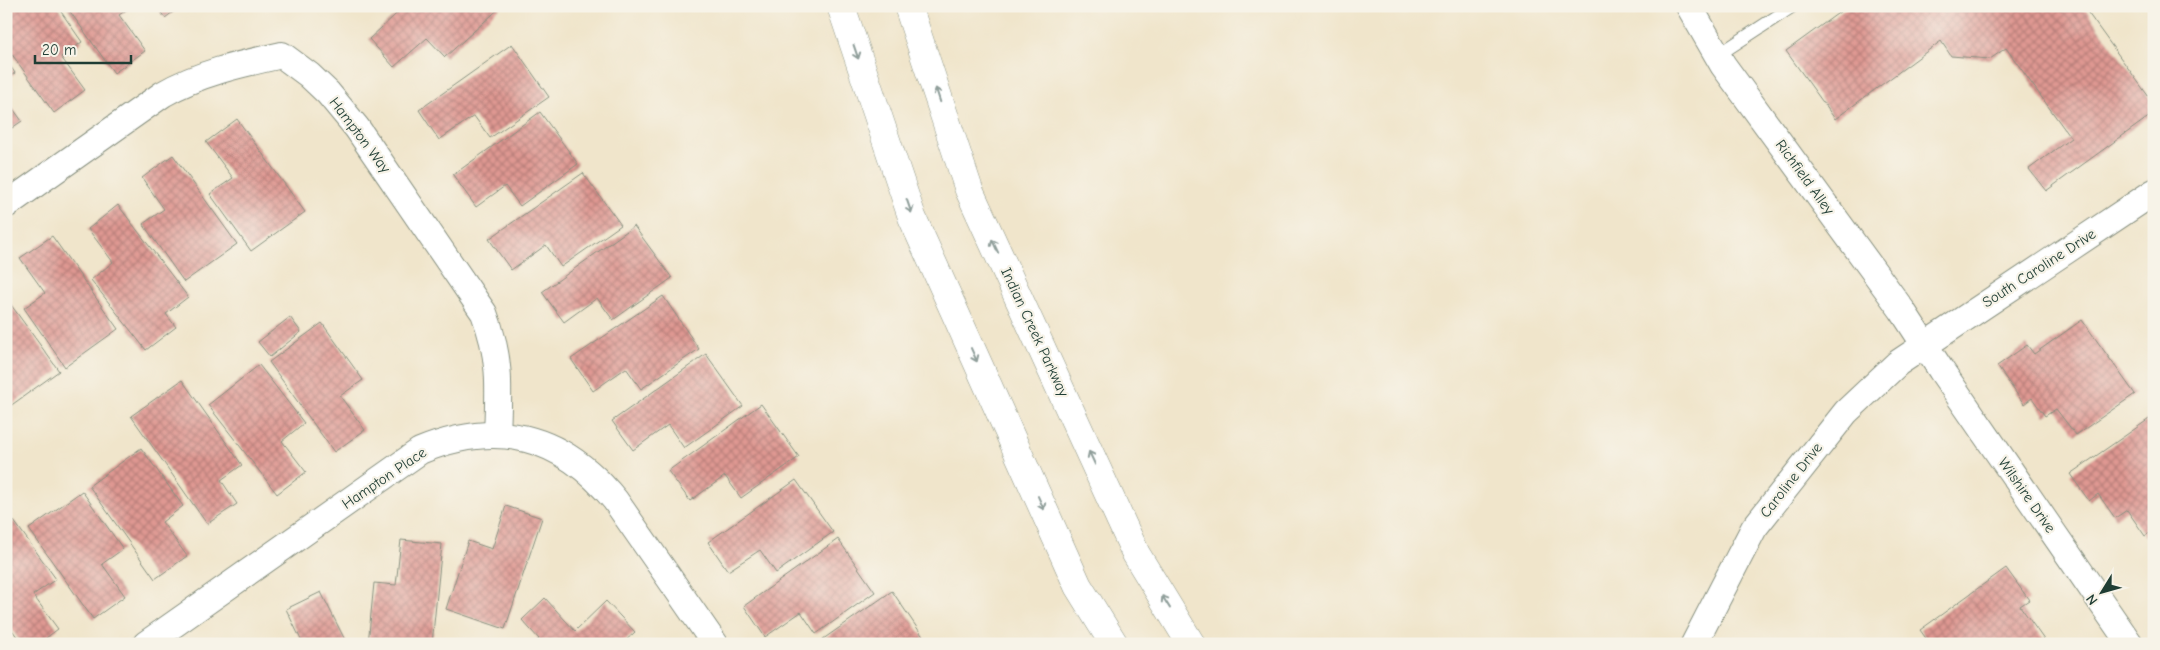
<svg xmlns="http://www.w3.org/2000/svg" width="2160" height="650" viewBox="0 0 2160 650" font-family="'Comic Neue',sans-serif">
<defs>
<pattern id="building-cross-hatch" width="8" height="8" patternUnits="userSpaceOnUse" patternTransform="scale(1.25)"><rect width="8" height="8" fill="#df9892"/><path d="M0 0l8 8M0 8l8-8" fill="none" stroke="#b47d78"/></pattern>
</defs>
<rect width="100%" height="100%" fill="#f7f3e8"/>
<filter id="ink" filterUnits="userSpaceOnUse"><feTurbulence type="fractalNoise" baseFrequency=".02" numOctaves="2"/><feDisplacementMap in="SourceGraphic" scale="10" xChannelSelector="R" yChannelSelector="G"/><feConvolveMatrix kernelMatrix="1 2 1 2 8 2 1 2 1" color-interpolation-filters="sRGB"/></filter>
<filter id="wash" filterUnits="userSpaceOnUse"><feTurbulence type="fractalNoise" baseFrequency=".0096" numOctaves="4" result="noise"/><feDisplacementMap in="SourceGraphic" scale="20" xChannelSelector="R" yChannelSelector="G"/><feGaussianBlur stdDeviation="1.12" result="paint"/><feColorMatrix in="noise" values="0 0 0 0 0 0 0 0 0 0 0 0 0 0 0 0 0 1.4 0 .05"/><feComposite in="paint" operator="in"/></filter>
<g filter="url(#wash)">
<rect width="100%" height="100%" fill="#f0e5cb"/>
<g id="blocks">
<g fill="url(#building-cross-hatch)">
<polygon points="12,6 57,6 82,42 61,57 85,90 54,113 6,46 6,10"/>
<polygon points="66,6 132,6 119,15 145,51 114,73"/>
<polygon points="156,6 181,6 165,18"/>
<polygon points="405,6 502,6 445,57 427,38 394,67 369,39"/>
<polygon points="1848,6 2083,6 2154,104 2154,113 2046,191 2029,169 2071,138 2006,48 1990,59 1951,56 1941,41 1835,119 1786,51"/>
<polygon points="512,44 549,97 490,138 474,116 439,140 419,110"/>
<polygon points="6,60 15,73 6,79"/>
<polygon points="6,99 22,121 6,132"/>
<polygon points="540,112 578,164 520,206 505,186 476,207 453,175"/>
<polygon points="237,119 305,212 251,251 210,194 233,178 206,142"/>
<polygon points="173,155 237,244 184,282 143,224 164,209 142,178"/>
<polygon points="583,173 621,225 561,267 546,245 511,270 489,239"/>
<polygon points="118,205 188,297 166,314 176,327 146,350 91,280 113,262 88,229"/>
<polygon points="634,226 672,278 613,320 597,298 564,322 542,292"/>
<polygon points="52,236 118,329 65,367 24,308 45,293 20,258"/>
<polygon points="663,296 699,349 641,389 626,368 593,391 571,359"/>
<polygon points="6,298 59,371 6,409"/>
<polygon points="290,317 301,332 270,357 258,342"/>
<polygon points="2082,320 2135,394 2076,435 2056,409 2045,416 2032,398 2024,404 1997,366 2027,345 2034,354"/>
<polygon points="322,323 363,380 340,396 365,430 334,452 269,362"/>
<polygon points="706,354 743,406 684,448 668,425 633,450 612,421"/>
<polygon points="259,365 304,423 282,441 306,472 277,494 208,405"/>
<polygon points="182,380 242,465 221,480 237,504 207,524 131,416"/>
<polygon points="761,404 799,457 741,498 725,476 690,501 668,471"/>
<polygon points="2152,417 2154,420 2154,530 2145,536 2127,510 2115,518 2098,494 2089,501 2070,474"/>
<polygon points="141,448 183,506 162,522 187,556 155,579 89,486"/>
<polygon points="796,480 833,532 776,573 760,550 728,571 708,542"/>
<polygon points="82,491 123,549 102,564 125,596 93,619 29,529"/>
<polygon points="506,506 542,518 505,629 446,609 468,541 492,549"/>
<polygon points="14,521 56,579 33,595 58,629 38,644 22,644 6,621 6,527"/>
<polygon points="838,539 875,592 816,634 801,612 765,637 744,606"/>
<polygon points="401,540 442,544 432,644 368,644 374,583 396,585"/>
<polygon points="2006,568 2029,600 2020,606 2047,644 1930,644 1920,630"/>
<polygon points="892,591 928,644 816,644"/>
<polygon points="321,592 347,644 303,644 286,609"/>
<polygon points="545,598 575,631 606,601 635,632 622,644 534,644 539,639 522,620"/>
</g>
</g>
</g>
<g filter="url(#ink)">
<use href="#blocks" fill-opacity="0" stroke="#889180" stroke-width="1"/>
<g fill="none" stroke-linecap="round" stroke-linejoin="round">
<g stroke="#889180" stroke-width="14">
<polyline id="lane" points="1718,55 1793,6"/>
</g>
<g stroke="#889180" stroke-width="28">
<g id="street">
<polyline points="1689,6 1723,65 1902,310 1941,370 2130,644"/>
<path d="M6,205L163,94C199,73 241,64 282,55L309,75L328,93L357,128L484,313C501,357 499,388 497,434"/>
<path d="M146,644L420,451C498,419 562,435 615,500L715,644"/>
<polyline points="1694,644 1754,528 1846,412 1898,363 2154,192"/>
</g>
</g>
<g stroke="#889180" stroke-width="29">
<g id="secondary">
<polyline points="841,6 912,217 1078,586 1114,644"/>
<polyline points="908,6 969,190 1136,554 1191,644"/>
</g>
</g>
<use href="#lane" stroke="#fff" stroke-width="12"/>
<use href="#street" stroke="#fff" stroke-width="26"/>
<use href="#secondary" stroke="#fff" stroke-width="28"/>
</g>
<defs><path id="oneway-shaft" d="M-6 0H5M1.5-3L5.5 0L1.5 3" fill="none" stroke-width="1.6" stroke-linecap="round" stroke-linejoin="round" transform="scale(1.25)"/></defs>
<g stroke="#8f9e9a">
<use href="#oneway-shaft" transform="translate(856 52) rotate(71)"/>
<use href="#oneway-shaft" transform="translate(938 95) rotate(-108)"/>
<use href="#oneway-shaft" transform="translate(909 206) rotate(71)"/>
<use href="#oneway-shaft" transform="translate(995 246) rotate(-115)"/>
<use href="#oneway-shaft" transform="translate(974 355) rotate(66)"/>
<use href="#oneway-shaft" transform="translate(1092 458) rotate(-115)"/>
<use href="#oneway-shaft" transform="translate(1041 503) rotate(66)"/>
<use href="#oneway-shaft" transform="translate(1166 602) rotate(-122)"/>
</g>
</g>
<g text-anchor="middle" stroke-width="4.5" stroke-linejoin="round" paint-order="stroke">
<g font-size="15" fill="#1f3d34" stroke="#f7f3e8">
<text transform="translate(360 135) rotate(53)" y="5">Hampton Way</text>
<text transform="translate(1805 177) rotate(54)" y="5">Richfield Alley</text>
<text transform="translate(2039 268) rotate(-33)" y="5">South Caroline Drive</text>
<text transform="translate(1035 332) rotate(65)" y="5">Indian Creek Parkway</text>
<text transform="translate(384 478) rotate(-34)" y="5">Hampton Place</text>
<text transform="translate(1791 480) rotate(-52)" y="5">Caroline Drive</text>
<text transform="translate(2027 495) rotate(55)" y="5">Wilshire Drive</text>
</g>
</g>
<rect width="2160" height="650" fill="none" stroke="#f7f3e8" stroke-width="25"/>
<g transform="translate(2102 592) rotate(233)" stroke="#f7f3e8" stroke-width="4" paint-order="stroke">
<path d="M0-4L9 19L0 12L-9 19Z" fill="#1f3d34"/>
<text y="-8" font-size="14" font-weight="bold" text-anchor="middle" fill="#1f3d34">N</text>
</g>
<path d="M35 55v8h96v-8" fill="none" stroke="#1f3d34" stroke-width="2.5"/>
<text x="42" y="55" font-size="15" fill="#1f3d34" stroke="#f7f3e8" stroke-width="4" paint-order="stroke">20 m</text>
</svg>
